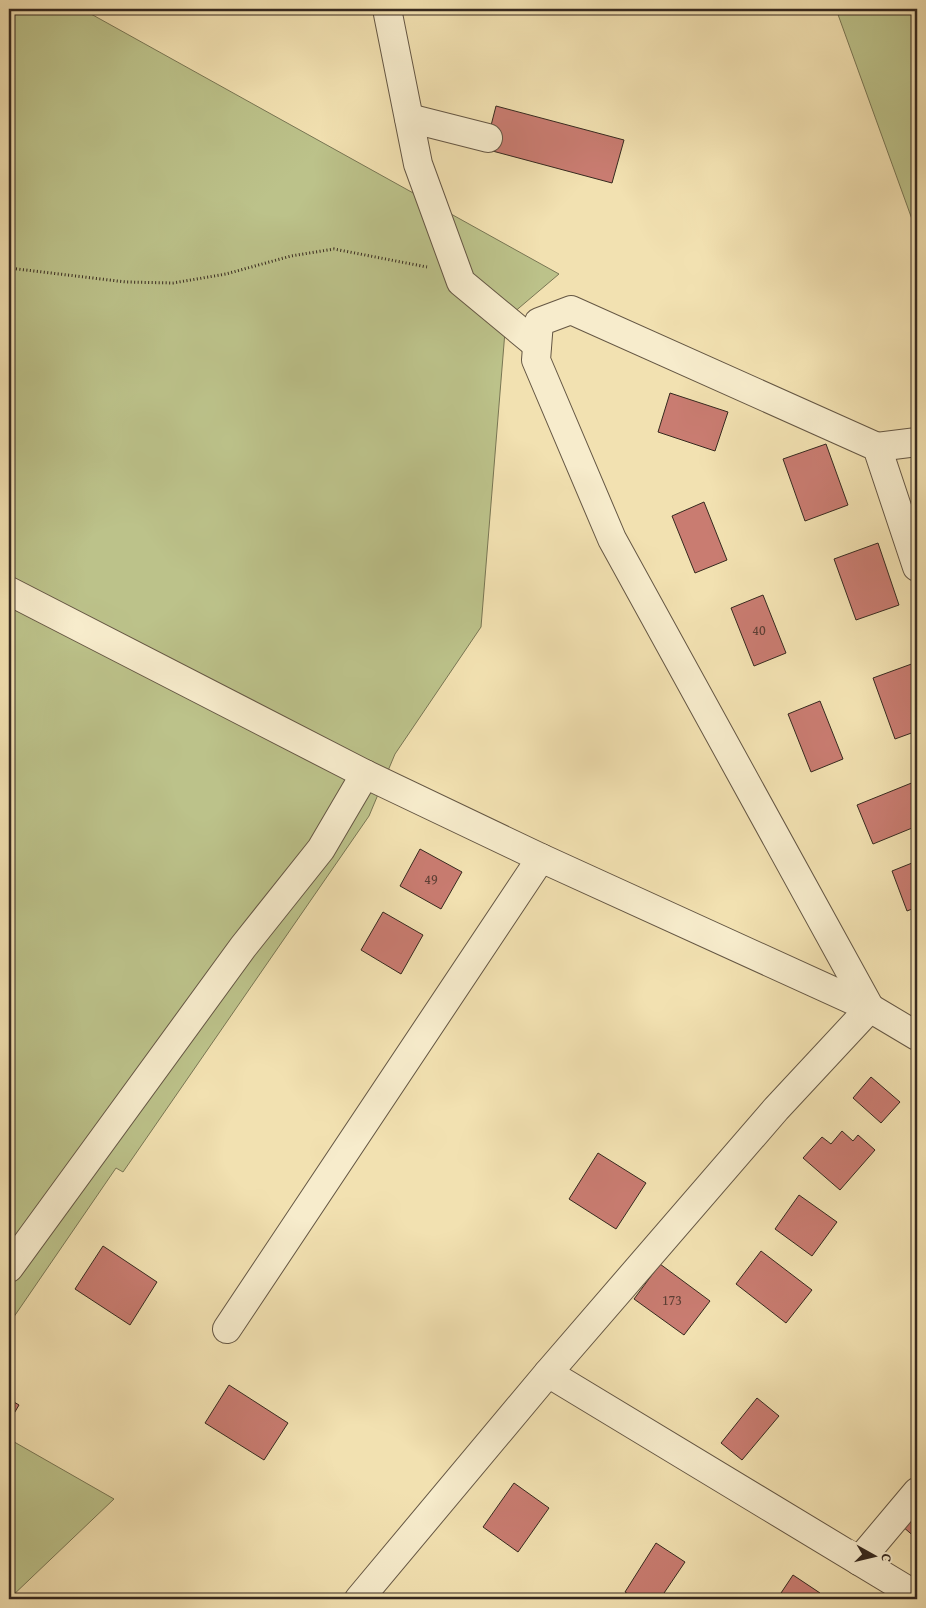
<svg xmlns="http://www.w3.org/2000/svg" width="926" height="1608" viewBox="0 0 926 1608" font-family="'Gentium Book Plus',serif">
<rect width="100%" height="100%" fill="#f2e1b1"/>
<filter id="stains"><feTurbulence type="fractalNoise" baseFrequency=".004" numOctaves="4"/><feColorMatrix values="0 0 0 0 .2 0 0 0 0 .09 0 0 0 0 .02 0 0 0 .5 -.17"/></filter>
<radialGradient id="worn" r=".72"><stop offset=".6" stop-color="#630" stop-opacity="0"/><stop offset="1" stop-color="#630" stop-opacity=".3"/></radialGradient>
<g fill="#bcc28a" stroke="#797654">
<polygon points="9,9 82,9 559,274 506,319 481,627 395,754 369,816 123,1172 116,1168 9,1324"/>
<polygon points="836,9 917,9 917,233"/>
<polygon points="9,1439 114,1499 9,1599"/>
</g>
<g fill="#c97c71" stroke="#36291f">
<polygon points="496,106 624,140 612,183 485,149"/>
<polygon points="670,393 728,412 715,451 658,432"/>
<polygon points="826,444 848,505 805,521 783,459"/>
<polygon points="704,502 727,560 695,573 672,516"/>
<polygon points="878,543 899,605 856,620 834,559"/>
<polygon points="763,595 786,653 754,666 731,608"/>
<polygon points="917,662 917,731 895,739 873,678"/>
<polygon points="820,701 843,759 811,772 788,714"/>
<polygon points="914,782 917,789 917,826 873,844 857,805"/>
<polygon points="420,849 462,872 441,909 400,886"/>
<polygon points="917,861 917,907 907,911 892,871"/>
<polygon points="383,912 423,935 401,974 361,950"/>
<polygon points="871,1077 900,1102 881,1123 853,1098"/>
<polygon points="842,1131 853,1141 858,1135 875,1150 840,1190 803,1158 822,1137 831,1144"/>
<polygon points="598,1153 646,1183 616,1229 569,1199"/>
<polygon points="799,1195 837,1222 812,1256 775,1229"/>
<polygon points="103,1246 157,1282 130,1325 75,1289"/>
<polygon points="761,1251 812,1290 786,1323 736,1284"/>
<polygon points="660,1264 710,1301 684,1335 634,1299"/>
<polygon points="229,1385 288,1423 264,1460 205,1423"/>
<polygon points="757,1398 779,1416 742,1460 721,1443"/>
<polygon points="9,1399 19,1405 9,1422"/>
<polygon points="514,1483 549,1508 518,1552 483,1527"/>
<polygon points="917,1509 917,1539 902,1526"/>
<polygon points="656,1543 685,1562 660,1599 636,1599 625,1592"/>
<polygon points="793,1575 820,1593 816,1599 777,1599"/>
</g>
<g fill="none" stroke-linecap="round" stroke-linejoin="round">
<g stroke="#655744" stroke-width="30">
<g id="minor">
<polyline points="387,9 418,164 461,282 537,345"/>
<polyline points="409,118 488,138"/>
<polyline points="877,447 917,442"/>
<polyline points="9,591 365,774 541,858 870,1008 917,1036"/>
<polyline points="9,1268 243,947 321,849 365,774"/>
<polyline points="227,1329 541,858"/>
<polyline points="548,1373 917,1596"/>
<polyline points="859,1561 917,1492"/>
<polyline points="359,1599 548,1373 776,1109 870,1008 612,539 536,360 539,322 571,310 877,447 917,567"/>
</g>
</g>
<polyline stroke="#36291f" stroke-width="3" stroke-dasharray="1 2.5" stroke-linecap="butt" points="9,268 126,282 173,283 226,274 291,256 334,249 427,267"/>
<use href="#minor" stroke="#f7eccc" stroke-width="28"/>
</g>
<g text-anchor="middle" stroke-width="4" stroke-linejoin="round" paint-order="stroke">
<g font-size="14" fill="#5b3e34">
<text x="759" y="635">40</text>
<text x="431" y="884">49</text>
<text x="672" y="1305">173</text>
</g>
</g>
<rect width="926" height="1608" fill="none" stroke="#f2e1b1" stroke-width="30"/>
<rect x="10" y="10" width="906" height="1588" fill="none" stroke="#36291f" stroke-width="2.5"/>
<rect x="15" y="15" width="896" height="1578" fill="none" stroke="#36291f"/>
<g transform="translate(874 1556) rotate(98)" stroke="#f7eccc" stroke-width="4" paint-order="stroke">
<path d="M0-4L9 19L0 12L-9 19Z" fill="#36291f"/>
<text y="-8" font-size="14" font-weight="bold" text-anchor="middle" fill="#36291f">С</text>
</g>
<rect width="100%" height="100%" filter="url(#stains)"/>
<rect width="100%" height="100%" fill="url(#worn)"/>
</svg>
